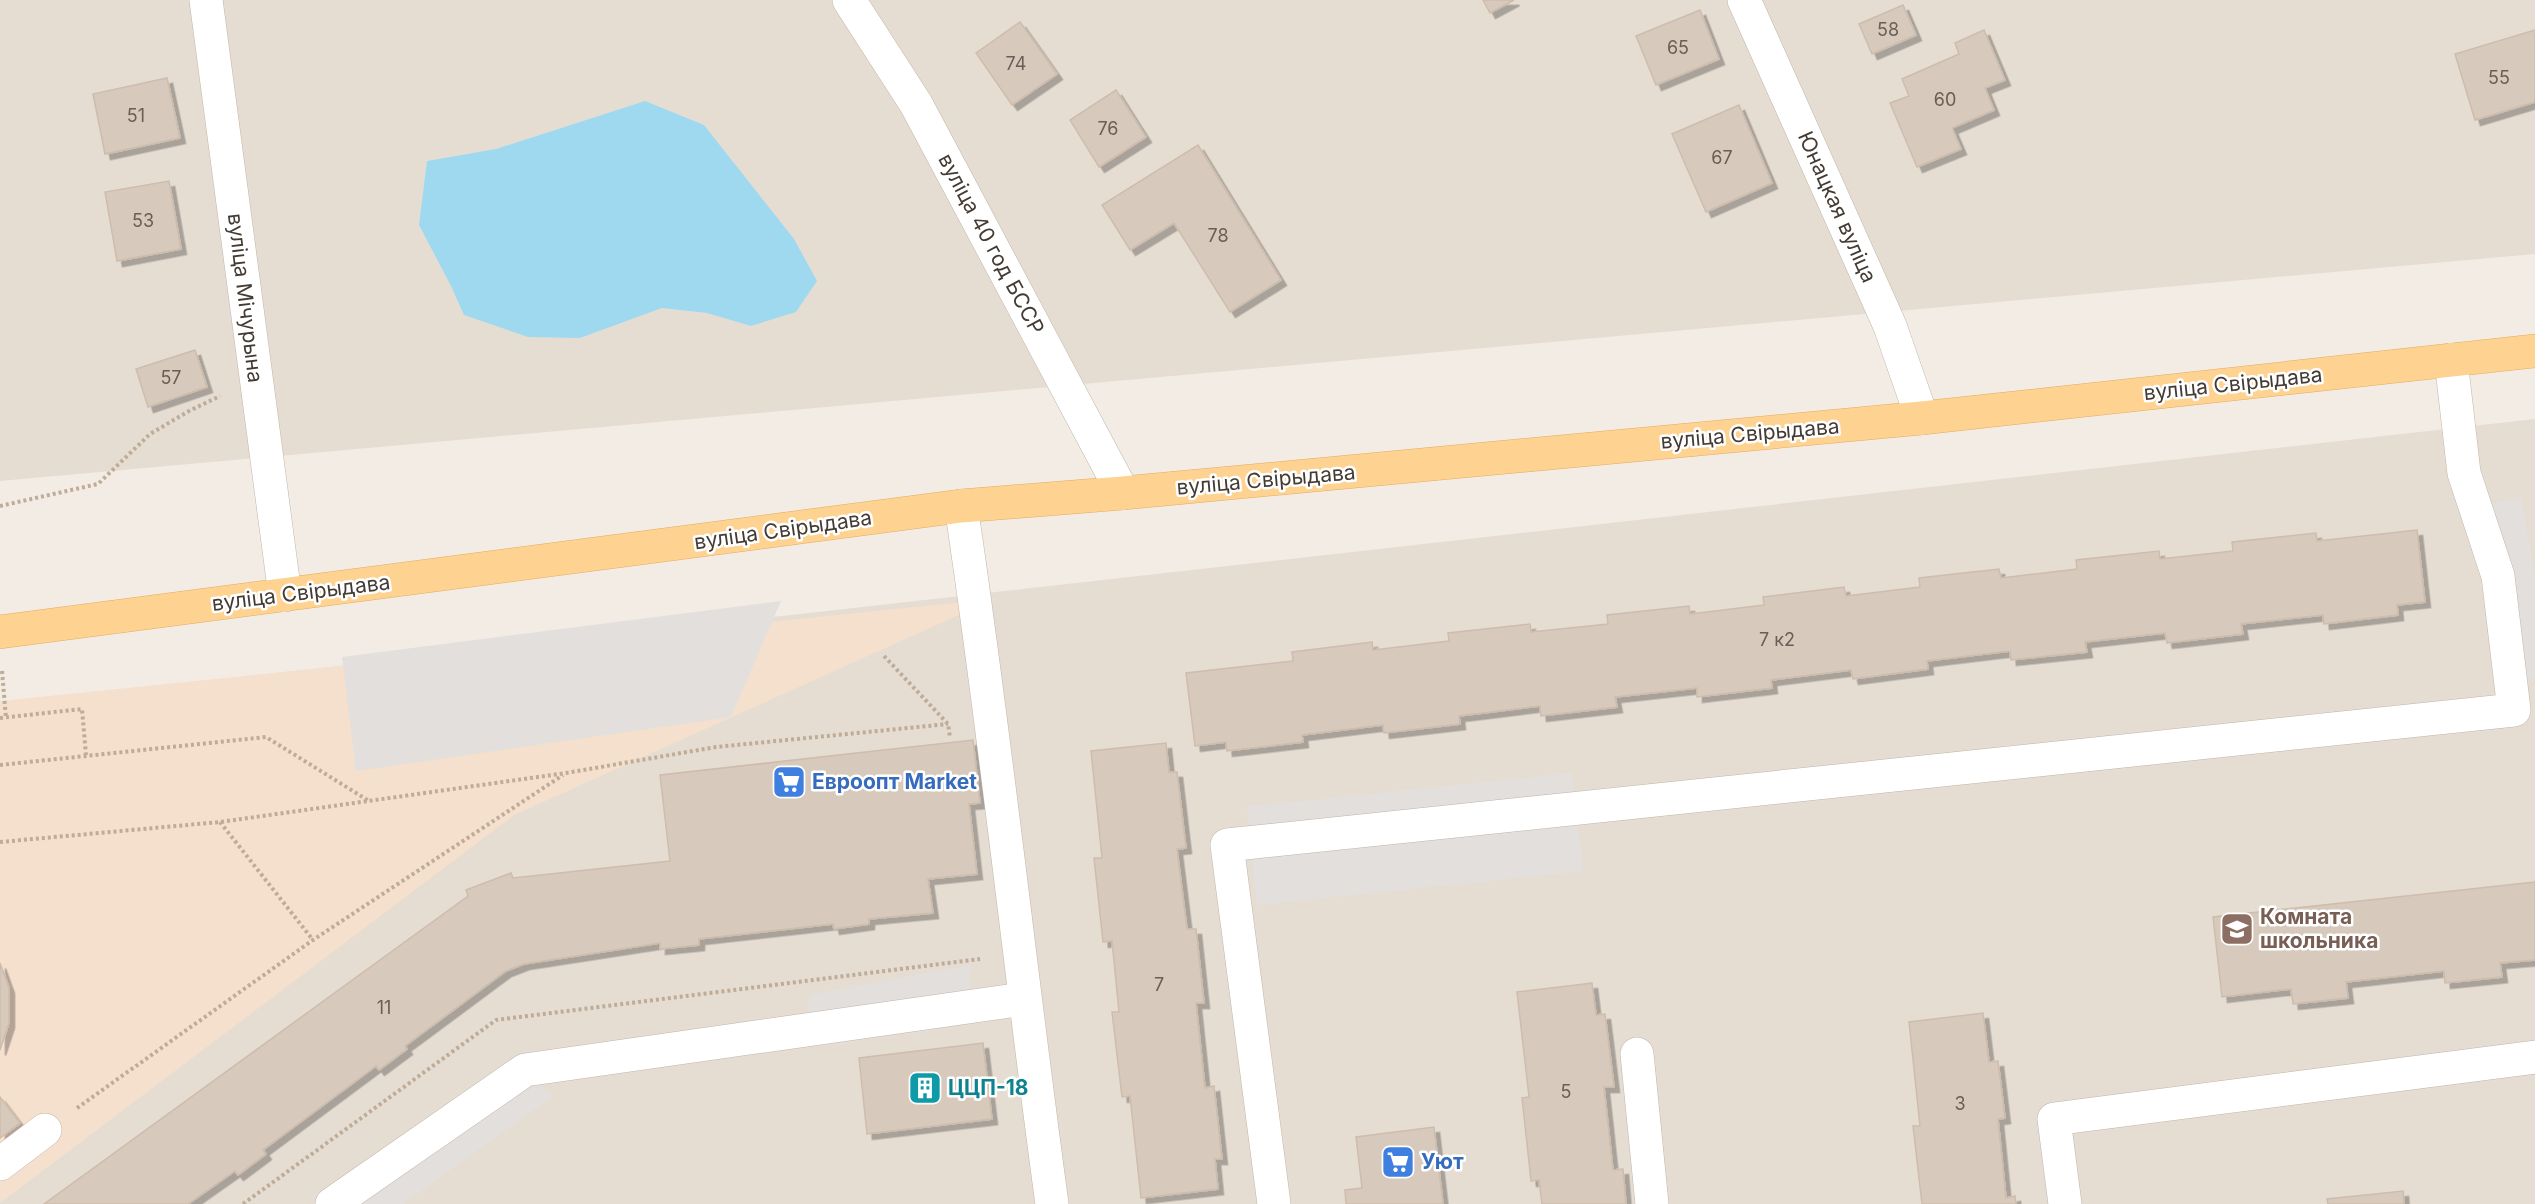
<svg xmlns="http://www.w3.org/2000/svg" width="2535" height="1204" viewBox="0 0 2535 1204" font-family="Inter,sans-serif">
<defs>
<filter id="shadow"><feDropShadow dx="5.5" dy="5.5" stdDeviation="0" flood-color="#0004"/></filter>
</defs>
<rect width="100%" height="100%" fill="#f2ece4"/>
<g fill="#e6ddd2">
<polygon points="0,0 2535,0 2535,254 0,481"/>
<polygon points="2535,419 2535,1204 0,1204 0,704"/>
</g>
<polygon fill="#f5e0ce" points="994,599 514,815 0,1203 0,701"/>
<g fill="#e2dfdc">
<polygon points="2521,498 2535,577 2535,677 2501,688 2476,507"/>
<polygon points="781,601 731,717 356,771 342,657"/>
<polygon points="1572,773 1583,871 1257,905 1247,807"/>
<polygon points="971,965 968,1005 931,1031 857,1039 843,1046 807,1021 809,995"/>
<polygon points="533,1077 553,1096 403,1204 354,1204"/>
</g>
<polygon fill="#9fd9f0" points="645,101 704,125 794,239 817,281 796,312 751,326 707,313 662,308 580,338 528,337 464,315 451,286 419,225 427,161 496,149"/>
<g fill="#d7c9bc" stroke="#cebdac" stroke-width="1.5" filter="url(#shadow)">
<polygon points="1483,0 1514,0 1490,13"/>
<polygon points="1903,5 1916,35 1872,54 1859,24"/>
<polygon points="1700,10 1719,59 1656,85 1636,36"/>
<polygon points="1020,22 1057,74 1012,105 976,53"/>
<polygon points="1984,30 2005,80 1985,88 1994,110 1952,128 1961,149 1917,167 1890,103 1909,96 1902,79 1959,54 1955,43"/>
<polygon points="2535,30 2535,102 2475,120 2455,54"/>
<polygon points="167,78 180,138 105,154 93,94"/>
<polygon points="1116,90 1146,137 1099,167 1070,120"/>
<polygon points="1739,105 1772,183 1706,212 1672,134"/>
<polygon points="1198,145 1281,280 1230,312 1174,223 1130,250 1102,205"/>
<polygon points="169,181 181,249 117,261 105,192"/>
<polygon points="195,350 207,387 148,407 136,369"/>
<polygon points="2417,530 2425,602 2397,605 2398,615 2324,624 2323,615 2241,624 2243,634 2167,643 2165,633 2085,642 2087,652 2011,660 2010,651 1927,661 1928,669 1853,679 1851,670 1771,680 1772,688 1697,697 1697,688 1615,697 1617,707 1541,716 1540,706 1459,716 1460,724 1384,733 1383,725 1302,735 1303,742 1227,751 1226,742 1195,746 1186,673 1293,661 1292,652 1372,642 1373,650 1449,641 1448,633 1530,624 1531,632 1608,624 1607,615 1689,606 1690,614 1764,605 1763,597 1844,587 1846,596 1920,587 1919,578 1999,569 2001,578 2077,569 2076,560 2159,551 2160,559 2233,551 2232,542 2316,533 2317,541"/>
<polygon points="973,740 980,803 969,804 977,874 928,879 933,913 869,919 869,924 834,929 833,924 699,939 699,945 660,949 660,943 524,964 506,971 405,1046 407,1049 379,1070 376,1066 263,1150 266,1154 238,1175 235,1171 188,1204 44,1204 468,896 466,890 511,873 513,878 670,861 660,775"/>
<polygon points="1166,743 1169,772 1177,772 1186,848 1177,849 1187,929 1196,929 1204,1003 1196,1003 1205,1088 1214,1086 1222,1159 1215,1159 1218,1189 1141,1198 1130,1096 1122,1097 1112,1012 1119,1012 1112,941 1103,942 1094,858 1102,858 1091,751"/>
<polygon points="2535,882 2535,960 2500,963 2502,977 2445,983 2444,971 2346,982 2348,998 2293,1004 2291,989 2222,997 2213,917"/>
<polygon points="0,963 9,988 9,1023 0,1050"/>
<polygon points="1592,983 1596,1015 1605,1014 1614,1087 1604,1087 1613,1170 1623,1169 1626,1204 1542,1204 1539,1180 1531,1181 1522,1098 1529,1097 1517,992"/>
<polygon points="1983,1013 1989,1062 1998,1061 2005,1118 1998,1119 2006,1198 2015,1196 2016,1204 1922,1204 1913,1126 1920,1126 1909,1022"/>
<polygon points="983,1043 992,1119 867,1134 859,1058"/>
<polygon points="0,1097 20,1123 0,1138"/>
<polygon points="1434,1127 1443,1204 1346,1204 1345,1190 1362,1188 1356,1137"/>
<polygon points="2403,1191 2404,1204 2328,1204 2327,1199"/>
</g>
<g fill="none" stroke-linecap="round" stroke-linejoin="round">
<g stroke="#c0b5a9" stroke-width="34">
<g id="minor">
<polyline points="206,0 285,595"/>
<polyline points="849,0 916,104 1123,493"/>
<polyline points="1744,0 1890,326 1922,418"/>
<path d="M961,506C996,738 1020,971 1052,1204"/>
<polyline points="1637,1054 1652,1204"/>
<polyline points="0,1164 45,1130"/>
<polyline points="332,1204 525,1070 1023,999"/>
<polyline points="1274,1204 1227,845 2514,710 2498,576 2464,473 2451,360"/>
<polyline points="2065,1204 2054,1119 2535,1057"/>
</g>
</g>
<g stroke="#e4ac60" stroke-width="34">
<polyline id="major" points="0,632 961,506 1123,493 1922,418 2535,351"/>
</g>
<g stroke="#bfac98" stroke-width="4" stroke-dasharray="3 3" stroke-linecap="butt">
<polyline points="0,506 98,484 150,434 189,411 220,396"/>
<polyline points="884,656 948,724 950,737"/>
<polyline points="2,671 6,718"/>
<polyline points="0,718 82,709 86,755"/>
<polyline points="0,765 266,737 369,801"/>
<polyline points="220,822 313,940"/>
<polyline points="0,842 220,822 566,773 716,747 948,724"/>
<polyline points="77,1108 313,940 563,775"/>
<polyline points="243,1204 496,1020 980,959"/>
</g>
<use href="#minor" stroke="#fff" stroke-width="33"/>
<use href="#major" stroke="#fed290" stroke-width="33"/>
</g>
<defs>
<g id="supermarket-square" transform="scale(1.725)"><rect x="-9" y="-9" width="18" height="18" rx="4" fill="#3f7fe0" stroke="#fff"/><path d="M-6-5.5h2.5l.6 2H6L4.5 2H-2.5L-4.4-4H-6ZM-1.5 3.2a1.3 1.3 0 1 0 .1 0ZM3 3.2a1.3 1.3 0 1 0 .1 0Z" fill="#fff"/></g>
<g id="school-square" transform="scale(1.725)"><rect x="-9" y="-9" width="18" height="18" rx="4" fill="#8d6e63" stroke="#fff"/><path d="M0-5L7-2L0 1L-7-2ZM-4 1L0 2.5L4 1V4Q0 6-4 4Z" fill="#fff"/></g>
<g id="building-square" transform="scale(1.725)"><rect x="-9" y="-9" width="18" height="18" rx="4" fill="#0f9aa8" stroke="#fff"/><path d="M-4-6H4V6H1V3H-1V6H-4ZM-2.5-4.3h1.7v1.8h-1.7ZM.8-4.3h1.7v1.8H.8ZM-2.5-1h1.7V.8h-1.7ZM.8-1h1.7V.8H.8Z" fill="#fff"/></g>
</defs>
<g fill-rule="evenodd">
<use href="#supermarket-square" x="789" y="782"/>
<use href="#school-square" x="2237" y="929"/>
<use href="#building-square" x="925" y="1088"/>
<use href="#supermarket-square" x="1398" y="1162"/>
</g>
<g text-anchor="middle" stroke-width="5" stroke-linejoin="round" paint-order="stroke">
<g font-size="18" fill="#695f56">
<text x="1888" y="36">58</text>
<text x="1678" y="54">65</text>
<text x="1016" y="70">74</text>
<text x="2499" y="84">55</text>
<text x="1945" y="106">60</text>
<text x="136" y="122">51</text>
<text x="1108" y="135">76</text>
<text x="1722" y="164">67</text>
<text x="143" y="227">53</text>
<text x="1218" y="242">78</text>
<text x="171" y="384">57</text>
<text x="1777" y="646">7 к2</text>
<text x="1159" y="991">7</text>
<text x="384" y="1014">11</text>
<text x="1566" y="1098">5</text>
<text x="1960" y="1110">3</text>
</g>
<g font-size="21" fill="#443c34" stroke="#fff">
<text transform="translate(1837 207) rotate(66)" y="7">Юнацкая вуліца</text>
<text transform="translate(991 244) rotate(62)" y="7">вуліца 40 год БССР</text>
<text transform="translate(245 298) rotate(83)" y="7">вуліца Мічурына</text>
<text transform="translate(2233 384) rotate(-6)" y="7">вуліца Свірыдава</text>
<text transform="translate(1750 434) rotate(-5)" y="7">вуліца Свірыдава</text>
<text transform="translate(1266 480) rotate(-5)" y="7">вуліца Свірыдава</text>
<text transform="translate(783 530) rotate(-8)" y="7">вуліца Свірыдава</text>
<text transform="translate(301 593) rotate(-7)" y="7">вуліца Свірыдава</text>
</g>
<g font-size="21" font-weight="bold" fill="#366cbe" stroke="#fff" text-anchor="start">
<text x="812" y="789">Евроопт Market</text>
<text x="1421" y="1169">Уют</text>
</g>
<g font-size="21" font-weight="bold" fill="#785e54" stroke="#fff" text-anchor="start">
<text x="2260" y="924">Комната<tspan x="2260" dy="24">школьника</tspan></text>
</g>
<g font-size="21" font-weight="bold" fill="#0d838f" stroke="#fff" text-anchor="start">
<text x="948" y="1095">ЦЦП-18</text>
</g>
</g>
</svg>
